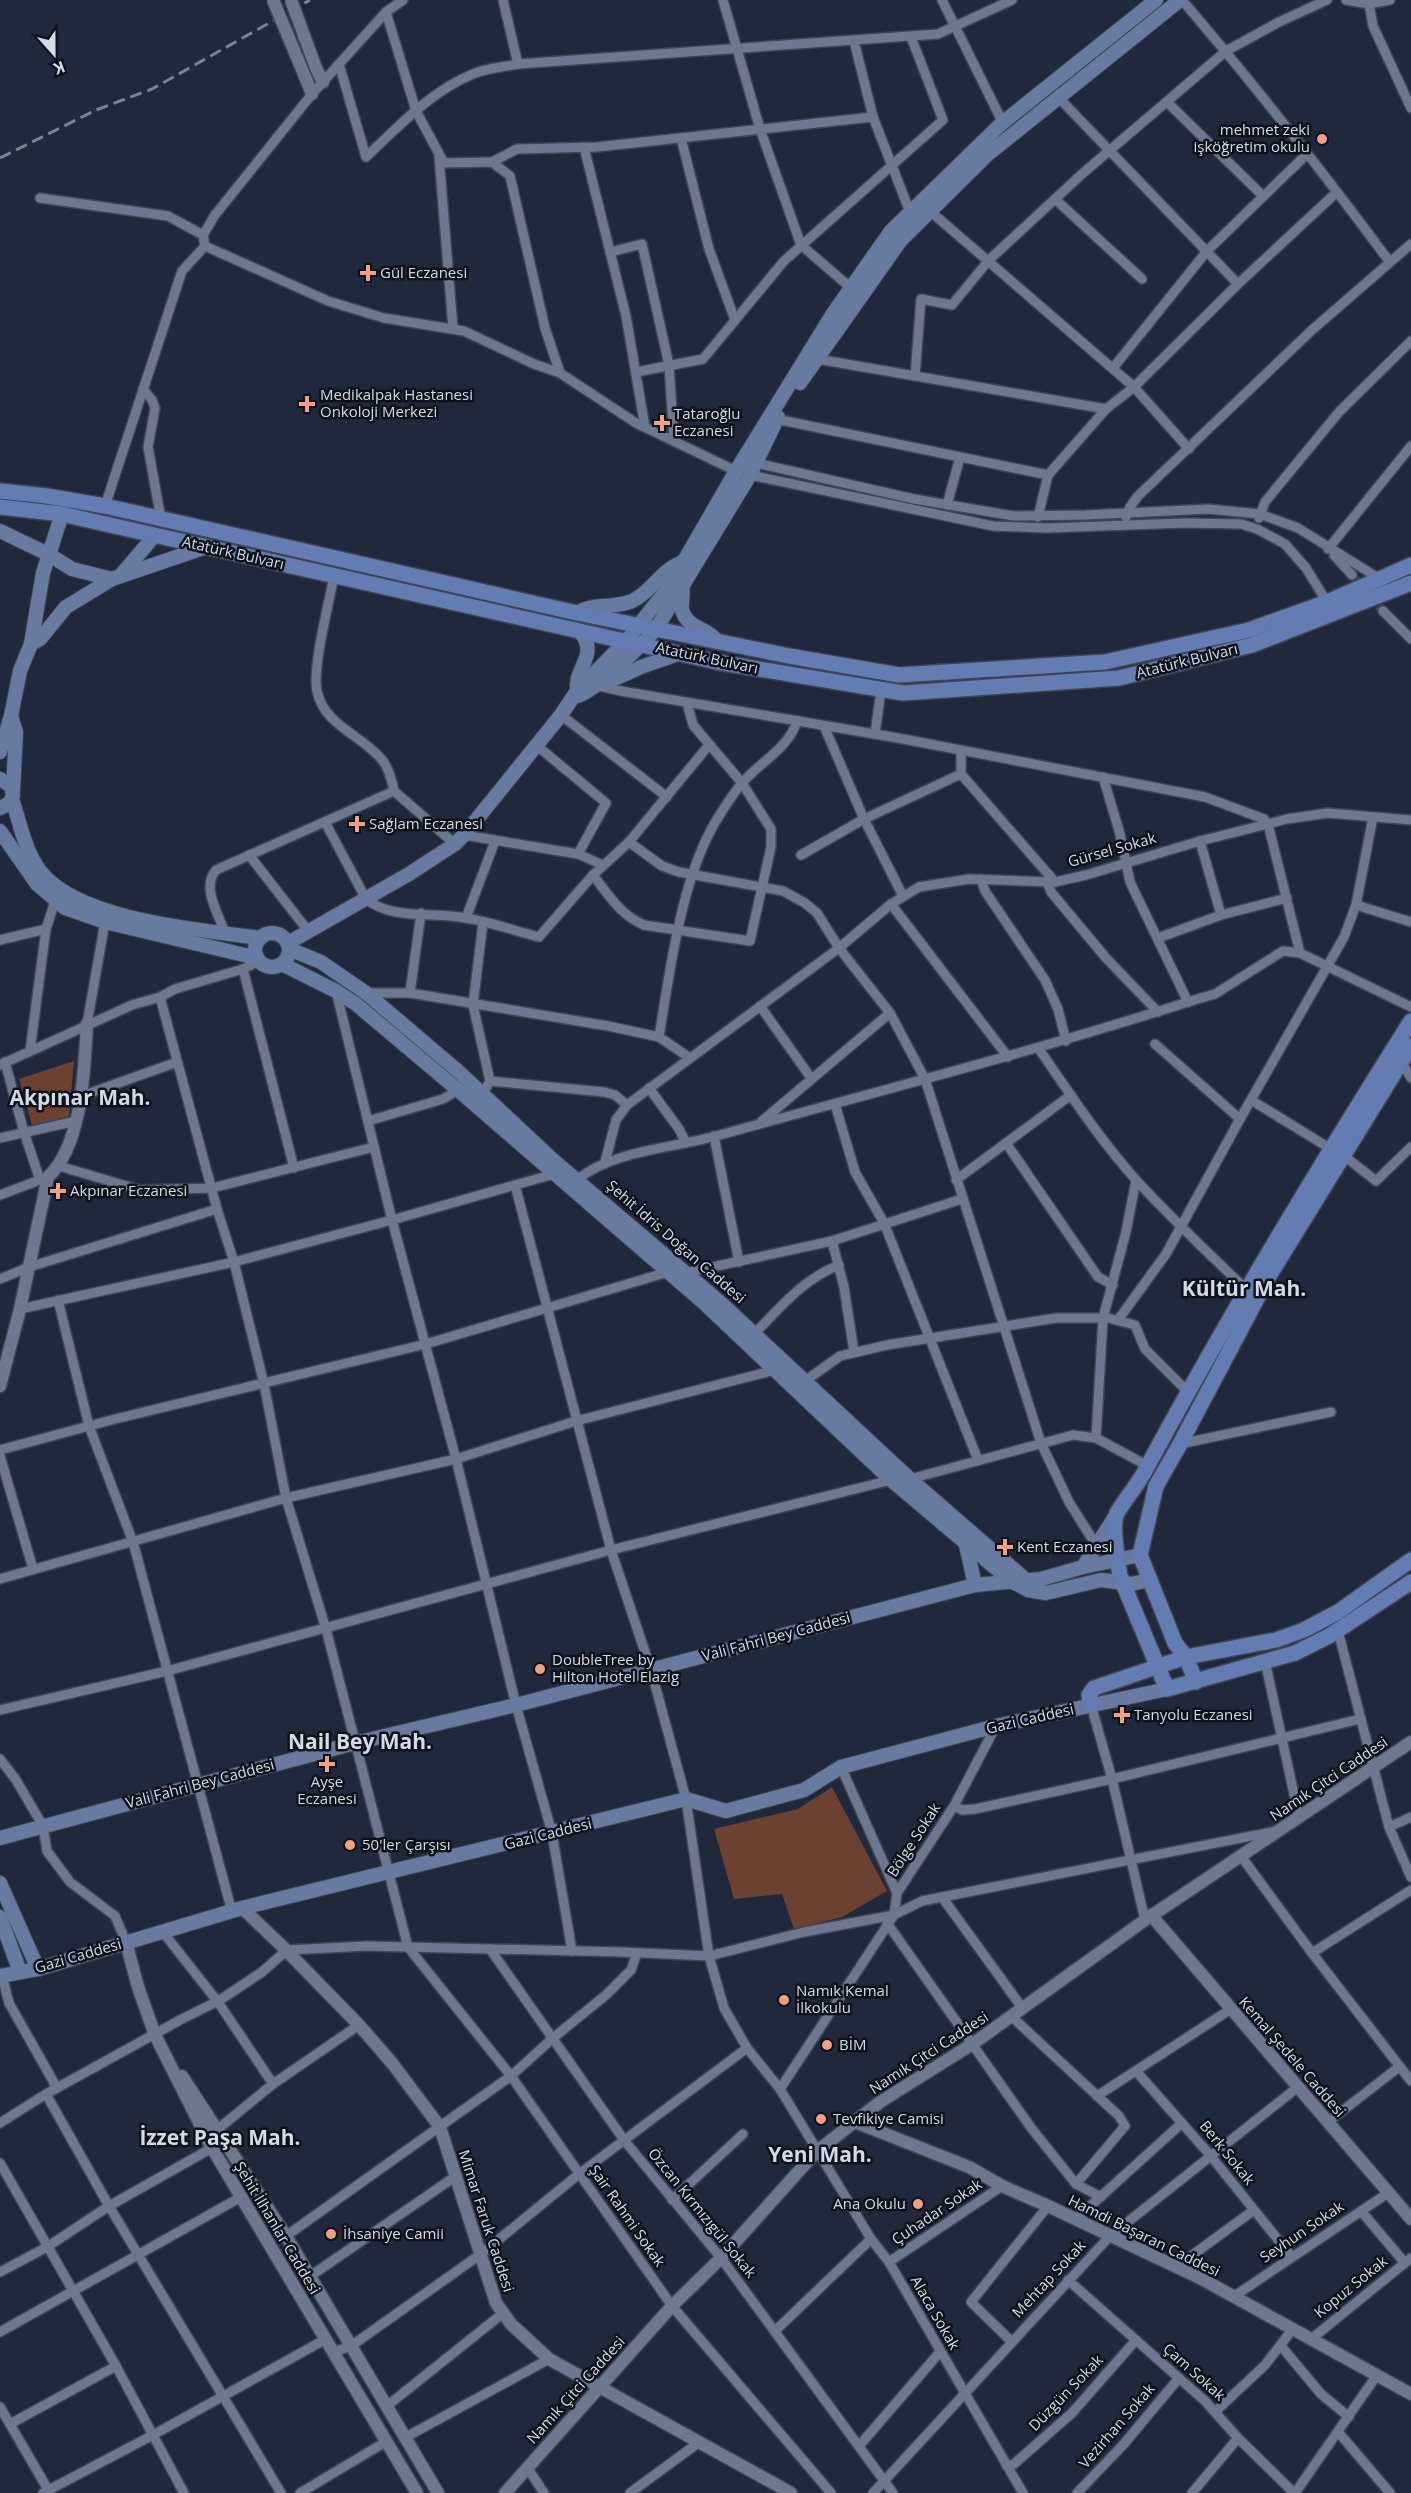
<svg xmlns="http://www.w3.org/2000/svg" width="1411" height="2493" viewBox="0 0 1411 2493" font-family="'Open Sans',sans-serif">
<rect width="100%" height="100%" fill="#20293b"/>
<g fill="#6c4130">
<polygon points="74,1061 69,1117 32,1125 19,1079"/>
<polygon points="832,1787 887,1891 842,1917 794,1929 782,1894 734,1899 714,1829 798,1809"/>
</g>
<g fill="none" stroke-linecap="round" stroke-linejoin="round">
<polyline stroke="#3b4455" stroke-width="9" stroke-dasharray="9 4.5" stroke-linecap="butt" points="1352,575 1383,611"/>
<g stroke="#3e4555" stroke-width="12">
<g id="minor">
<polyline points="503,0 518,64"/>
<polyline points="723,0 760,129 801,245 851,288"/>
<polyline points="942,0 1003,123"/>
<path d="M1182,0C1254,84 1323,172 1389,261"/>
<polyline points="1346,0 1369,4 1390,0"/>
<polyline points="1369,4 1373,26 1411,108"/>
<polyline points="386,12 416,111 444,163 492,162 510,176 545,328 560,373"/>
<polyline points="854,41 873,117"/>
<path d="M339,64L366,157C398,127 431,91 473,74C486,68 504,67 518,64L938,34L1012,0"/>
<polyline points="1058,97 1238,284"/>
<polyline points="1167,102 1263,196"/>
<polyline points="681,138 709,249 735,320"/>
<polyline points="584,147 626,316 645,427"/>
<polyline points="439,157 453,328"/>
<polyline points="492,162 517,149 597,147 873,117 910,212"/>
<polyline points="40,198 168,216 203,235"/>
<polyline points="1055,199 1142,279"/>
<polyline points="930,211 1134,387 1189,449"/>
<polyline points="205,246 328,301 384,318 464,331 534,364 560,373 636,423 736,471"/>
<polyline points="610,252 642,244 669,365 674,441"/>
<polyline points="817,359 1106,409"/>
<polyline points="1113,368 1207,251 1307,154"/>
<polyline points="636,372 703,359 784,261 943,120 911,37"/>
<polyline points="915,376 921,299 952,305 989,260 1082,174 1226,51 1279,22 1327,0"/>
<polyline points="143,389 152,400 155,408 148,447 161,519"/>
<polyline points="776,419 1048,475"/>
<polyline points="756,463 914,499 1014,516 1086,515 1208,509 1260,514 1298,528 1380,579"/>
<polyline points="750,475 993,526 1047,528 1184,523 1241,524 1257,529 1285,544 1306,568 1327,602"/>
<polyline points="947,505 960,457"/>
<polyline points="105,506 182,271 205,246 203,235 215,215 312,94 386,12 403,0"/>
<polyline points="1038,517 1048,475 1106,409 1134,387 1238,284 1337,192"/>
<polyline points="1126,517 1130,507 1138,496 1312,330 1411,244"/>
<polyline points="1259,518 1265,502 1339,412 1411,341"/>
<polyline points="1328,549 1411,446"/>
<polyline points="1334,555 1352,575"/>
<path d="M334,576C329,603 312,668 317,691C324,726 363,735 383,761C389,769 392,781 394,791"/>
<polyline points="1383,611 1411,639"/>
<polyline points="595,685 621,691 898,738 1205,797 1264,819 1268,824 1300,953"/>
<polyline points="561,715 667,797"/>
<polyline points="824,726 864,819 903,896"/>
<polyline points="875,734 881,690"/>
<polyline points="536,745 606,803 578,854"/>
<polyline points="961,774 961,750"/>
<polyline points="1103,777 1120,834 1130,882 1188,1002"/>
<path d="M325,822L366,899C391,920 434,912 466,918C491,922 515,931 539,937L593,875L629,842L709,745"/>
<polyline points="464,835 578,854 603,865"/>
<polyline points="1200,841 1221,915"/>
<polyline points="629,842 662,866 679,872 783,891 805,903 817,913 839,948 890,1013 925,1079 1041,1443 1069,1502 1096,1545"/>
<polyline points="249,855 309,932"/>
<polyline points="801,855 864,819 961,774 1055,882"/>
<path d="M593,875C608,894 620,915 644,925L750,941L771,847V829L742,783L693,725L687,703"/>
<polyline points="981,879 985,891 1045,980 1058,1009 1066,1041"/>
<polyline points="1047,882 1051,892 1106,958 1158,1012"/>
<polyline points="891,904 1008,1057"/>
<polyline points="1356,905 1411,922"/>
<polyline points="466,918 495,841"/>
<path d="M225,933C219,915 201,887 216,870L394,791L455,844"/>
<polyline points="1158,938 1221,915 1287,898"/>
<polyline points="0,940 46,929"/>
<polyline points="243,969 294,1168"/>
<polyline points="336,991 392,1220 456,1459 516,1705 552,1833 572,1951"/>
<polyline points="367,993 410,993 608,1026 659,1037 690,1058"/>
<polyline points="410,993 421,913"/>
<polyline points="160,997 217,1209 234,1262 264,1384 286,1498 326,1629 408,1947 511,2076 672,2306 831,2493"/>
<polyline points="760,1006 811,1078"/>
<polyline points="87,1024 105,922"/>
<path d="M659,1037C670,970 682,873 719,816C726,805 734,792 743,782C760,762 789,748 797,721"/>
<polyline points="1155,1044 1240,1119"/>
<path d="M1039,1049C1070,1094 1100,1140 1137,1181C1172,1219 1210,1255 1247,1290"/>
<polyline points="30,1051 46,929 55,901"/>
<polyline points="1401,1061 1411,1078"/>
<polyline points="5,1062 24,1132 40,1180"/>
<polyline points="0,1065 132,1005 160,997 175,989 243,969 259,961"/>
<polyline points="490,1081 604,1092 615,1095 627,1105"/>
<polyline points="649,1088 679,1129 686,1143"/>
<polyline points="483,1093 490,1081 473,1005 483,922"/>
<polyline points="82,1096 177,1062"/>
<polyline points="1251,1100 1331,1149"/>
<polyline points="835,1104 855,1172 884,1223 978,1460"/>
<polyline points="368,1121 443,1099 458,1090"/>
<polyline points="762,1121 890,1013"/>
<polyline points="714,1136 739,1262"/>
<polyline points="0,1138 76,1121"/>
<polyline points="1006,1143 1098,1277 1113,1285"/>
<polyline points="1343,1155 1376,1181 1411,1147"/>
<polyline points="605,1162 616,1120 627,1105 839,948 891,904 919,887 969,879 1055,882 1086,875 1200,841 1287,819 1328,813 1411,820"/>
<polyline points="59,1166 140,1190 212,1188 374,1147"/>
<path d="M578,1179C613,1151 672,1148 716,1136C875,1092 1036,1051 1194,1000L1215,994L1283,951L1300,953L1411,1007"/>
<polyline points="956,1180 1071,1095"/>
<polyline points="515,1185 611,1550 651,1670 686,1799 709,1956 724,2008 747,2048 780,2089 871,2239 889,2262 1023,2493"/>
<polyline points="0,1195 45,1178"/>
<polyline points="832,1241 844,1287 854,1352"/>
<polyline points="685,1273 832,1241 962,1199"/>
<polyline points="0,1279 29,1267 217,1209"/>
<polyline points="58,1300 89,1426 133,1542 232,1912"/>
<polyline points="20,1309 234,1262 392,1220 554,1174"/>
<polyline points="1118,1320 1166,1254 1240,1119 1344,937 1356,905 1373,817"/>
<path d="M754,1334C780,1308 803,1279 839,1265"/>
<polyline points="805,1381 840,1356 887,1345 1056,1318 1108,1318 1135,1325 1145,1349 1187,1391"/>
<polyline points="1096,1438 1103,1318 1126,1232 1136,1180"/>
<polyline points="1180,1444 1331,1412"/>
<polyline points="0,1450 115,1419 426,1344 668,1272"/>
<polyline points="0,1456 33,1569"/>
<polyline points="0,1579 286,1498 456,1459 576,1421 775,1370"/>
<polyline points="1338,1631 1389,1827 1411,1877"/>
<polyline points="1265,1661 1299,1817"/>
<polyline points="1091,1705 1112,1779 1145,1920"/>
<polyline points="0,1710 167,1671 611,1550 891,1480 910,1479 1073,1435 1096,1438 1148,1466"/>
<polyline points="0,1759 16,1780 43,1826 47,1851 70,1882 115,1916 126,1942"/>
<polyline points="841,1767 897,1893"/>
<polyline points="954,1806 962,1810 975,1809 1112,1779 1360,1719"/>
<polyline points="1389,1827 1411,1817"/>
<polyline points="1241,1856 1312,1953 1411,2081"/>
<polyline points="942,1897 1023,2009"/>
<polyline points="887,1923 1032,2129 1076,2184 1101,2197"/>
<polyline points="162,1931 218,2002 273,2084"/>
<polyline points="490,1949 624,2140 721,2258 893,2493"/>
<polyline points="1312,1953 1411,1890"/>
<polyline points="2,1976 9,2003 57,2088"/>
<polyline points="1012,2017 1119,2116 1125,2126 1076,2184"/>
<polyline points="1136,2071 1210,2155 1292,2257"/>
<polyline points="780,2089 894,1915 897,1893 954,1806 996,1726"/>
<polyline points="46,2094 109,2206 281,2493"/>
<polyline points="1097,2096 1231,2009"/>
<polyline points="1328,2122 1399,2067"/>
<polyline points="0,2123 46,2094 180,2020 220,2000 262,1972 287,1950 367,1946 621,1952 709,1956 804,1932 894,1915 922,1901 1272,1832"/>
<polyline points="207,2138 273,2084 359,2025"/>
<polyline points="0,2163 116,2366 184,2493"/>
<polyline points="672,2200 743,2134"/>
<polyline points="1361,2211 1405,2263"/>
<polyline points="1076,2219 1182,2123"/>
<polyline points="286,2236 511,2076 553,2038 606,1995 631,1970 637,1953"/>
<polyline points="889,2262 1002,2186"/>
<polyline points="1176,2267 1254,2210"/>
<polyline points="0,2272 47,2247 109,2206 212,2148"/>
<polyline points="309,2277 456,2176"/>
<polyline points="1068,2280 1205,2401 1238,2438 1294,2493"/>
<polyline points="1233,2297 1388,2193"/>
<polyline points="775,2331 871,2239"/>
<polyline points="0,2332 241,2197"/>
<polyline points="1310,2340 1411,2258"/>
<polyline points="1011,2341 971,2302 1048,2206"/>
<polyline points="1281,2346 1321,2394 1349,2417"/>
<polyline points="334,2352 351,2346 481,2254 579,2174 747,2048"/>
<polyline points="387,2406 502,2314"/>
<polyline points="0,2407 50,2493"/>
<polyline points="1216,2411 1265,2365 1292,2330"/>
<polyline points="10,2424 116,2366"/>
<polyline points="1339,2433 1390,2493"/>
<polyline points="406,2437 549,2359"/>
<polyline points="859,2446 940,2352"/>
<polyline points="1007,2466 1014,2464 1072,2413 1136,2340"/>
<polyline points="527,2467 544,2493"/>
<polyline points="43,2493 153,2435 326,2339"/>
<polyline points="300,2493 387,2441"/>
<polyline points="630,2493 698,2443"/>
<polyline points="873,2493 1110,2236 1298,2087"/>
<polyline points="1077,2493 1123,2445 1179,2378"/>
<polyline points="1192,2493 1238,2438"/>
<polyline points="1295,2493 1377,2375"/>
</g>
</g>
<g stroke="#3e4555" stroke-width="15">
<g id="tertiary">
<polyline points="316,68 323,82"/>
<polyline points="306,79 312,94"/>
<path d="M0,1386L20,1309L48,1177C83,1144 84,1070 87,1024"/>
<polyline points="242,1908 282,1946 359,2025 392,2063 440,2127 496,2303 511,2324 549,2359 791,2493"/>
<polyline points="1151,1915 1411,2219"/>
<polyline points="126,1942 138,1987 155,2035 212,2148 417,2493"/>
<polyline points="182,2076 286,2236 438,2493"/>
<polyline points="855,2122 969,2167 1002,2186 1048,2206 1200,2278 1411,2394"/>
<polyline points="505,2493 672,2306 721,2258 816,2152 880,2102 974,2043 1145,1920 1411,1742"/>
</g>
</g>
<g stroke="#3e4555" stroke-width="16">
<g id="secondary">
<polyline points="800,383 901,240 987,155 1180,0"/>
<polyline points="0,531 48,554 72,569 112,579"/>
<polyline points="122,574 155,535"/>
<path d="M682,586C684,594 681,602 682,610C687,629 707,627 717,641"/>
<path d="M577,613C594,602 614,609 632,601C652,592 662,568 684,562"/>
<polyline points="31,644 43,573 62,514"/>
<polyline points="603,681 617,678 641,667 681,653"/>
<path d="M577,691C574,668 599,655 581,633"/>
<path d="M577,696C598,690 640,646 656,629L750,475L778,417"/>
<polyline points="11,716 16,732 13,790"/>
<polyline points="0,752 11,716 20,671 31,644 40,639 66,607 112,579 206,547"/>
<polyline points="0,779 11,786 13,795 10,803 0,808"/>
<path d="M12,799C20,823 25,851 40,871C79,921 201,930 261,938"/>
<polyline points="0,831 37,884 65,908 105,922 257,958"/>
<circle cx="272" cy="950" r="17"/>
<polyline points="288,943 409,874 455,844 464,835 561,715 577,691 627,640 669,587 736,471 834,312 891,231 1001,124 1156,0"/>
<polyline points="289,949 321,962 366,993 459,1072 553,1160 722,1304 910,1479 1026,1580"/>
<polyline points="282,964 336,991 356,1004 458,1090 703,1302 891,1480 1011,1581 1028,1590 1046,1593 1101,1580 1132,1584 1148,1580"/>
<polyline points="966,1545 975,1585"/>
<polyline points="1083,1567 1116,1515"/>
<polyline points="0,1838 355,1743 516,1705 975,1585 1041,1579 1083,1567 1140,1555"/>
<polyline points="0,1883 38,1969"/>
<polyline points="0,1917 20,1972"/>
<polyline points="0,1976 38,1969 242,1908 678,1801 686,1799 726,1811 804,1790 841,1767 996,1726 1167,1689"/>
</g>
</g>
<g stroke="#3e4555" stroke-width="18">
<g id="primary">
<polyline points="0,491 47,496 105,506 577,613 789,656 899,675 1105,662 1249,630 1327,602 1411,565"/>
<polyline points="0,507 62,514 101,523 717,662 903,693 1119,678 1252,645 1411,583"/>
<path d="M1411,1021C1318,1168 1227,1318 1145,1471C1137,1486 1125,1499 1117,1513C1111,1525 1118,1563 1120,1576L1167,1689L1295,1653L1329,1636L1411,1582"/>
<polyline points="1196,1682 1186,1657 1175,1643 1140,1555 1156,1486 1180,1444 1269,1276 1411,1046"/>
<polyline points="1091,1705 1089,1695 1094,1688 1186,1657 1276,1640 1304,1630 1338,1612 1411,1560"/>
</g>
</g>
<use href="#minor" stroke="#6d788e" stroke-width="9"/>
<use href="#tertiary" stroke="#6d788e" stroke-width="12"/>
<use href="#secondary" stroke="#687a9f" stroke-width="14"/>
<use href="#primary" stroke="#637cb1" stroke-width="15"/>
<polyline stroke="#7a8291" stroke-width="3" stroke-dasharray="12 6" stroke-linecap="butt" points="0,158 96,110 152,89 310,0"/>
<g stroke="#3e4555" stroke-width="15" stroke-linecap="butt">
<g id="tertiary-bridge">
<polyline points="273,0 306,79"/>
<polyline points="291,0 316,68"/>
</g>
</g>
<use href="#tertiary-bridge" stroke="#6d788e" stroke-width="12"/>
</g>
<g fill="#f2a07f" stroke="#0d111a" stroke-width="2">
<circle cx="1322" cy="139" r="6"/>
<path d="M365 264h6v6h6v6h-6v6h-6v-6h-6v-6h6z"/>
<path d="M304 395h6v6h6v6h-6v6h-6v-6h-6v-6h6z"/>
<path d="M659 414h6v6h6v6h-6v6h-6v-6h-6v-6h6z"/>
<path d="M354 815h6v6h6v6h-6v6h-6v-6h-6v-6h6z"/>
<path d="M55 1182h6v6h6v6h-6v6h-6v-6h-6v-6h6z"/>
<path d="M1002 1538h6v6h6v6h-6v6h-6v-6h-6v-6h6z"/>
<circle cx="540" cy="1669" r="6"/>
<path d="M1119 1706h6v6h6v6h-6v6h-6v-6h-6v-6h6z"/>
<path d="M324 1755h6v6h6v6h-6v6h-6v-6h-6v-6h6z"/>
<circle cx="350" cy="1845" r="6"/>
<circle cx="784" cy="2000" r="6"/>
<circle cx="827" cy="2045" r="6"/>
<circle cx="821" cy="2119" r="6"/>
<circle cx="918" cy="2204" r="6"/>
<circle cx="331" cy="2234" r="6"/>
</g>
<g text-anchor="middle" stroke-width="5" stroke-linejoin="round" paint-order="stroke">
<g font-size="15" fill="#d4dae6" stroke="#0d111a" text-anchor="start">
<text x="1310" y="135" text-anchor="end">mehmet zeki<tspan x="1310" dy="17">işköğretim okulu</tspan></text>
<text x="380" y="278">Gül Eczanesi</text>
<text x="320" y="400">Medikalpak Hastanesi<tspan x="320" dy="17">Onkoloji Merkezi</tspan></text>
<text x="674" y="419">Tataroğlu<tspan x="674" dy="17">Eczanesi</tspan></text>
<text x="369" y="829">Sağlam Eczanesi</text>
<text x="70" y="1196">Akpınar Eczanesi</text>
<text x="1017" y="1552">Kent Eczanesi</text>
<text x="552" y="1665">DoubleTree by<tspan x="552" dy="17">Hilton Hotel Elazig</tspan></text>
<text x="1134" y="1720">Tanyolu Eczanesi</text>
<text x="327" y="1787" text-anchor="middle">Ayşe<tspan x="327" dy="17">Eczanesi</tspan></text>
<text x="362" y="1850">50'ler Çarşısı</text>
<text x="796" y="1996">Namık Kemal<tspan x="796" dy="17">İlkokulu</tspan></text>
<text x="839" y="2050">BİM</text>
<text x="833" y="2124">Tevfikiye Camisi</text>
<text x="906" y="2209" text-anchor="end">Ana Okulu</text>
<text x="343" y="2239">İhsaniye Camii</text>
</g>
<g font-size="15" fill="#d4dae6" stroke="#0d111a">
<text transform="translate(233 553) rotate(13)" y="5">Atatürk Bulvarı</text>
<text transform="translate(707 658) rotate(12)" y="5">Atatürk Bulvarı</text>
<text transform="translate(1187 661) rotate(-14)" y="5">Atatürk Bulvarı</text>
<text transform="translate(1112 850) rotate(-16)" y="5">Gürsel Sokak</text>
<text transform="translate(676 1242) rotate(41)" y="5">Şehit İdris Doğan Caddesi</text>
<text transform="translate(776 1637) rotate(-15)" y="5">Vali Fahri Bey Caddesi</text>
<text transform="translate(1030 1719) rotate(-13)" y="5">Gazi Caddesi</text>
<text transform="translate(1329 1779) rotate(-34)" y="5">Namık Çitci Caddesi</text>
<text transform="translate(200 1784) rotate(-15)" y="5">Vali Fahri Bey Caddesi</text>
<text transform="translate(548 1834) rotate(-14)" y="5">Gazi Caddesi</text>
<text transform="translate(914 1840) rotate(-57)" y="5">Bölge Sokak</text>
<text transform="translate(78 1956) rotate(-16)" y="5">Gazi Caddesi</text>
<text transform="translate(929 2053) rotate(-33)" y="5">Namık Çitci Caddesi</text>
<text transform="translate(1292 2057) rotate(49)" y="5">Kemal Şedele Caddesi</text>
<text transform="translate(1227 2153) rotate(51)" y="5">Berk Sokak</text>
<text transform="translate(937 2212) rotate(-34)" y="5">Çuhadar Sokak</text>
<text transform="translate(702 2213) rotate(51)" y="5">Özcan Kırmızıgül Sokak</text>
<text transform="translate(627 2216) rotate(55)" y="5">Şair Rahmi Sokak</text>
<text transform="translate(486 2221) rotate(72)" y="5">Mimar Faruk Caddesi</text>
<text transform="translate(277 2228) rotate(59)" y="5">Şehit İlhanlar Caddesi</text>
<text transform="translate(1302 2232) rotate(-34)" y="5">Seyhun Sokak</text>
<text transform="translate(1144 2236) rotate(26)" y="5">Hamdi Başaran Caddesi</text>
<text transform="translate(1049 2279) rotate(-47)" y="5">Mehtap Sokak</text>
<text transform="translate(1351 2287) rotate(-39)" y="5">Kopuz Sokak</text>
<text transform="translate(935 2313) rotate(60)" y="5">Alaca Sokak</text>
<text transform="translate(1194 2372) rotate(42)" y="5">Çam Sokak</text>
<text transform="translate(576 2390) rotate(-48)" y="5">Namık Çitci Caddesi</text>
<text transform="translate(1066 2393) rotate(-46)" y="5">Düzgün Sokak</text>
<text transform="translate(1117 2426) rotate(-49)" y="5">Vezirhan Sokak</text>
</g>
<g font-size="21" font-weight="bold" fill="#d4dae6" stroke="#0d111a">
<text x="80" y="1105">Akpınar Mah.</text>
<text x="1244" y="1296">Kültür Mah.</text>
<text x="360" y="1749">Nail Bey Mah.</text>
<text x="220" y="2145">İzzet Paşa Mah.</text>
<text x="820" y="2162">Yeni Mah.</text>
</g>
</g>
<g transform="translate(54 54) rotate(159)" stroke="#0d111a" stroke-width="4.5" paint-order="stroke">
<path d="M0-4.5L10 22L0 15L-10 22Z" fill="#d4dae6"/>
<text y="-9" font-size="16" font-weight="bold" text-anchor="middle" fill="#d4dae6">K</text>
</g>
</svg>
